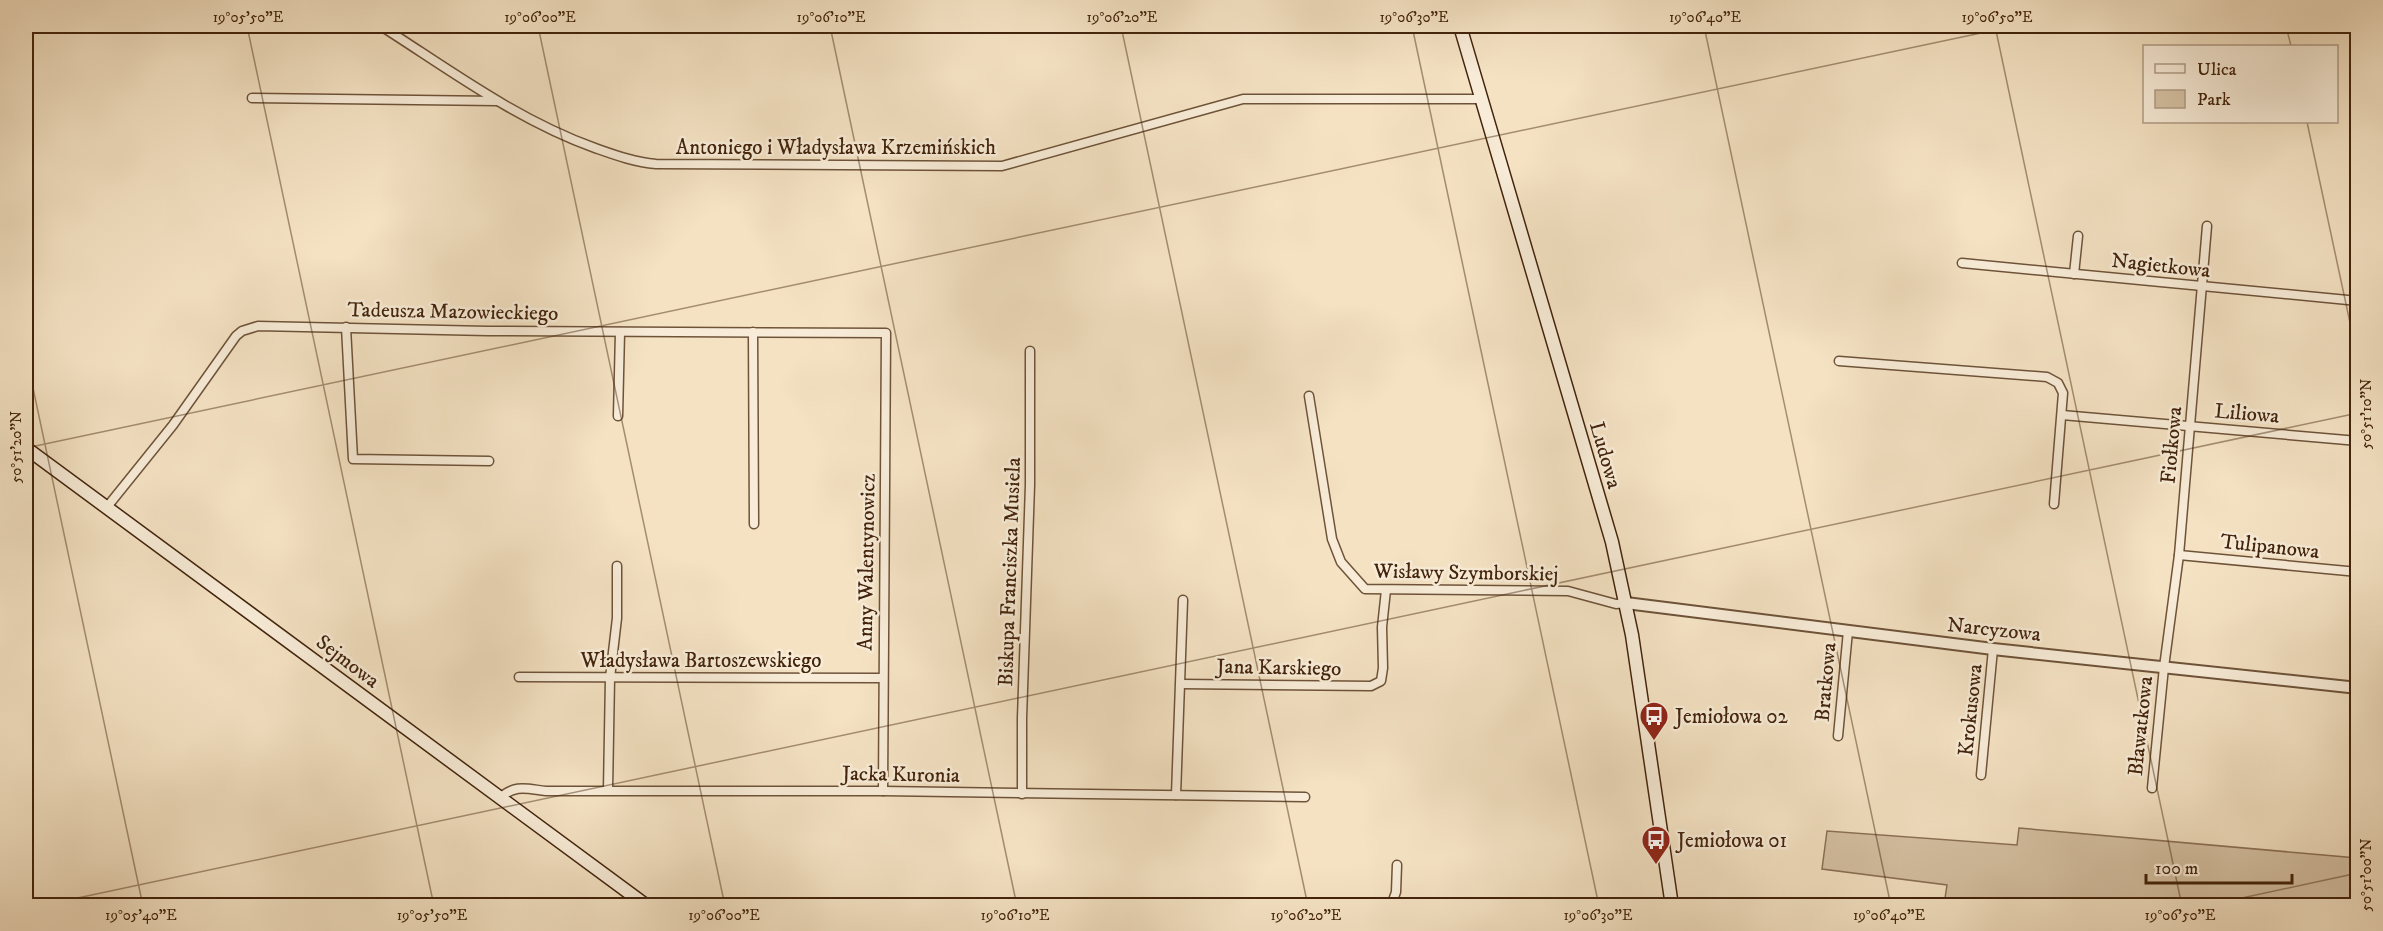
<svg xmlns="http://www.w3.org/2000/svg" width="2383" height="931" viewBox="0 0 2383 931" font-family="'IM FELL DW Pica',serif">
<rect width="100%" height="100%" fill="#f4e2c3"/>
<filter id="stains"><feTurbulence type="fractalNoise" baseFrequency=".00333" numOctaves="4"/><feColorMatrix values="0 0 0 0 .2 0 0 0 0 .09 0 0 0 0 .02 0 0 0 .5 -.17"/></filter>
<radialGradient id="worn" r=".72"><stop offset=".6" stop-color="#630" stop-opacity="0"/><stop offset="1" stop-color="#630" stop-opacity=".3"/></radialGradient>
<polygon fill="#d6c2a4" stroke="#8c7258" stroke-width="1.5" points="2019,828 2357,858 2357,905 1944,905 1947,885 1822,869 1827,831 2017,845"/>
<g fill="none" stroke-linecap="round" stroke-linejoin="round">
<g stroke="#6e5339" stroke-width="11">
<g id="minor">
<path d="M381,26C450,70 517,120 595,148C615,155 634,162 656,164L1002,166L1243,99H1482"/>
<polyline points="252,98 497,101"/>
<polyline points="1962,263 2358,301"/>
<polyline points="2074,274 2078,236"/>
<polyline points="346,327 353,459 489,461"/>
<polyline points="753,332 754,524"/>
<polyline points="1839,361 2047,377 2058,383 2063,393 2054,504"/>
<polyline points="1309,396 1332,539 1341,562 1365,589 1568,591 1616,604 1626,603"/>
<polyline points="2062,415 2358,441"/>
<polyline points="618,416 620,332"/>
<polyline points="107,507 173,425 236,336 242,331 258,326 488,331 886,333 883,791"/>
<polyline points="2179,555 2358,572"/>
<polyline points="519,677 883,678"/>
<polyline points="1181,684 1371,686 1381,681 1383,668 1382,627 1386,590"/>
<polyline points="1838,736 1848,631"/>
<polyline points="1981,775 1993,649"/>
<polyline points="2152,788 2164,667 2179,555 2207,226"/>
<polyline points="608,790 610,678 617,618 617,566"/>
<polyline points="1022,794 1022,718 1030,485 1030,351"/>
<polyline points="1176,795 1183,600"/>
<path d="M500,798C515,784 527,789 546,791H883L1305,797"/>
<polyline points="1391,906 1396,892 1397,865"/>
</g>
</g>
<g stroke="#6e5339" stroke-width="14">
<polyline id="tertiary" points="1626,603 1993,649 2358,688"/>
</g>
<g stroke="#42230b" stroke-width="15">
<g id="secondary">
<polyline points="1460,26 1612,542 1632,635 1672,906"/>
<polyline points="26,448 647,906"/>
</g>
</g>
<use href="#minor" stroke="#f8ecd8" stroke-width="8"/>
<use href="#tertiary" stroke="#f8ecd8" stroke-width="10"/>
<use href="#secondary" stroke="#f8ecd8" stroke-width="12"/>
</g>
<path fill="none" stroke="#42230b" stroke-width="1.5" stroke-opacity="0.45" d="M247,26L434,906M538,26L725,906M830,26L1017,906M1121,26L1308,906M1412,26L1599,906M1704,26L1891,906M1995,26L2182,906M2286,26L2291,46M2307,122L2358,360M26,355L143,906M26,448L2014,26M40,906L2358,413M2205,906L2358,873"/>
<defs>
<g id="bus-pin" transform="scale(1.5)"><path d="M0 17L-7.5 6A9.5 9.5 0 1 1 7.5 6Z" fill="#8f2418" stroke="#f8ecd8"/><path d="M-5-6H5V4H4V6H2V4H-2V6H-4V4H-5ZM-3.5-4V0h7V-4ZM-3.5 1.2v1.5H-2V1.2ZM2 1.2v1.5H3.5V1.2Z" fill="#fff"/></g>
</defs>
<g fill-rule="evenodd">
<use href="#bus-pin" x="1654" y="716"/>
<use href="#bus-pin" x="1656" y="840"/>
</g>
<g text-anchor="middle" stroke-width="5" stroke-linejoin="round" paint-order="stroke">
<g font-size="21" fill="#42230b" stroke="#f8ecd8">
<text x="836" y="154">Antoniego i Władysława Krzemińskich</text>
<text transform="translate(2161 265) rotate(6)" y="7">Nagietkowa</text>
<text transform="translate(453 311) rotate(1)" y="7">Tadeusza Mazowieckiego</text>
<text transform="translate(2247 413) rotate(5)" y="7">Liliowa</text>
<text transform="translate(2171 445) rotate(-85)" y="7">Fiołkowa</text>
<text transform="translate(1606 455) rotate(74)" y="7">Ludowa</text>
<text transform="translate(2270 546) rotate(6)" y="7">Tulipanowa</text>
<text transform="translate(866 562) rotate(-89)" y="7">Anny Walentynowicz</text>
<text transform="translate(1009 572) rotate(-88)" y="7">Biskupa Franciszka Musiela</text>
<text transform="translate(1466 572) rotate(1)" y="7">Wisławy Szymborskiej</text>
<text transform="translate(1994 629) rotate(6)" y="7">Narcyzowa</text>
<text x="701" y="667">Władysława Bartoszewskiego</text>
<text transform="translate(348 661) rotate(37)" y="7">Sejmowa</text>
<text transform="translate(1279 667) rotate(1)" y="7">Jana Karskiego</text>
<text transform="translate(1825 682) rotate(-85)" y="7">Bratkowa</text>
<text transform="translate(1970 710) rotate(-84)" y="7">Krokusowa</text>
<text transform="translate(2140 726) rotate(-84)" y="7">Bławatkowa</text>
<text transform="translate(901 774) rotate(1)" y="7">Jacka Kuronia</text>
</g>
<g font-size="21" fill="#42230b" stroke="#f8ecd8" text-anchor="start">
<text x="1675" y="723">Jemiołowa 02</text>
<text x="1677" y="847">Jemiołowa 01</text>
</g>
</g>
<rect width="2383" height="931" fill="none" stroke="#f4e2c3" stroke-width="66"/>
<rect x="2143" y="45" width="195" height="78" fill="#f8ecd8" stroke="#af9c86" stroke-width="1.5"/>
<rect x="2155" y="64" width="30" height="9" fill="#f8ecd8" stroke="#af9c86" stroke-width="1.5"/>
<text x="2197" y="75" font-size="18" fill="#42230b">Ulica</text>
<rect x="2155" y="90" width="30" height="18" fill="#d6c2a4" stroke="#af9c86" stroke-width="1.5"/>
<text x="2197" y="105" font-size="18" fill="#42230b">Park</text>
<path d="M2146 874v9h146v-9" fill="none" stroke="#42230b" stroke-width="3"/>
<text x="2155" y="874" font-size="18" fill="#42230b" stroke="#f8ecd8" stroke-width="4.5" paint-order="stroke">100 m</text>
<rect x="33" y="33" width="2317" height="865" fill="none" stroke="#42230b" stroke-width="2"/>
<g font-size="15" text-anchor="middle" fill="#42230b">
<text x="248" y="22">19°05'50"E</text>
<text x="540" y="22">19°06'00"E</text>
<text x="831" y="22">19°06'10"E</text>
<text x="1122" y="22">19°06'20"E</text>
<text x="1414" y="22">19°06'30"E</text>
<text x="1705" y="22">19°06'40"E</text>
<text x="1997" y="22">19°06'50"E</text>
<text transform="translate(2366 414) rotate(-90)" y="5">50°51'10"N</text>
<text transform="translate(16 447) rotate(-90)" y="5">50°51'20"N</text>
<text transform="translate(2366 875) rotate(-90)" y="5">50°51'00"N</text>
<text x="141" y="920">19°05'40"E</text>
<text x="432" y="920">19°05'50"E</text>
<text x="724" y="920">19°06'00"E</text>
<text x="1015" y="920">19°06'10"E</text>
<text x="1306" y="920">19°06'20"E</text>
<text x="1598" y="920">19°06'30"E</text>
<text x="1889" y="920">19°06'40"E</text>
<text x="2180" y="920">19°06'50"E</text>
</g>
<rect width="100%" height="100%" filter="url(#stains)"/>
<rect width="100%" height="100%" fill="url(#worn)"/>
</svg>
